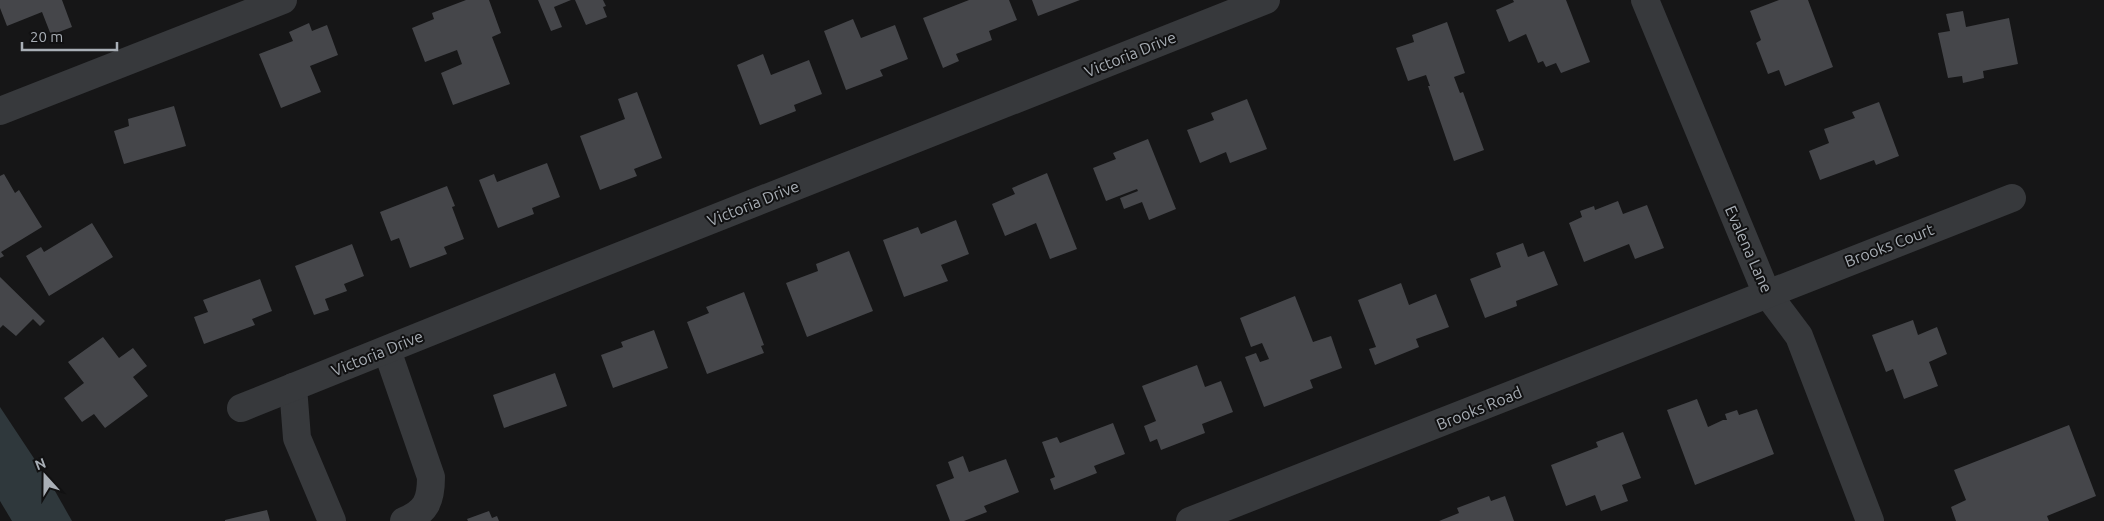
<svg xmlns="http://www.w3.org/2000/svg" width="2104" height="521" viewBox="0 0 2104 521" font-family="Ubuntu,sans-serif">
<rect width="100%" height="100%" fill="#161617"/>
<polygon fill="#2f383c" points="0,407 51,484 72,521 12,521 0,501"/>
<g fill="#45464a">
<polygon points="0,0 62,0 72,27 51,35 42,12 7,26 0,8"/>
<polygon points="466,0 489,0 501,33 492,37 510,84 453,105 441,73 462,64 457,50 425,62 412,28 434,19 432,13"/>
<polygon points="538,0 571,0 554,7 562,27 551,31"/>
<polygon points="575,0 603,0 606,6 603,7 607,17 586,25"/>
<polygon points="969,0 1009,0 1017,20 989,31 992,40 956,54 959,61 943,68 923,18"/>
<polygon points="1032,0 1080,0 1038,16"/>
<polygon points="1513,0 1566,0 1590,62 1561,73 1556,63 1546,67 1543,61 1538,63 1526,34 1509,42 1496,10 1514,2"/>
<polygon points="1779,0 1808,0 1833,67 1785,86 1779,70 1768,74 1756,43 1761,40 1750,11"/>
<polygon points="1963,11 1966,27 2009,18 2018,64 1983,71 1984,78 1963,83 1962,76 1948,78 1938,33 1950,31 1946,14"/>
<polygon points="853,19 861,38 895,25 908,59 880,70 883,76 846,90 824,31"/>
<polygon points="1447,22 1465,73 1454,77 1460,93 1463,92 1484,150 1454,161 1428,86 1430,86 1426,75 1408,81 1396,48 1414,42 1412,35"/>
<polygon points="309,23 312,31 327,25 338,55 310,66 321,92 281,108 259,54 293,41 289,32"/>
<polygon points="763,54 771,75 809,60 822,94 794,105 796,111 760,125 737,65"/>
<polygon points="637,92 662,158 634,169 637,176 600,190 580,136 625,119 618,99"/>
<polygon points="1247,99 1267,149 1230,163 1226,152 1200,163 1187,130 1214,120 1211,113"/>
<polygon points="1879,102 1899,156 1876,165 1874,160 1820,180 1809,151 1829,143 1824,129 1855,118 1852,112"/>
<polygon points="174,106 186,146 124,164 114,131 129,126 128,119"/>
<polygon points="1148,139 1176,209 1149,220 1142,202 1124,209 1120,198 1138,191 1137,189 1106,201 1093,168 1116,159 1113,153"/>
<polygon points="547,163 560,197 532,208 534,214 498,228 479,180 494,174 497,182"/>
<polygon points="1047,173 1077,249 1050,259 1036,223 1005,236 992,204 1015,194 1012,188"/>
<polygon points="4,174 15,193 19,190 42,227 1,252 4,256 0,258 0,176"/>
<polygon points="447,186 455,206 452,207 464,239 444,247 447,254 410,268 399,238 391,241 380,212"/>
<polygon points="1618,201 1623,214 1647,205 1664,248 1635,259 1629,244 1584,262 1569,223 1582,217 1580,211 1594,206 1595,210"/>
<polygon points="956,220 969,254 941,265 948,281 904,297 883,240 918,227 921,234"/>
<polygon points="92,223 113,257 49,296 26,256 41,247 44,252"/>
<polygon points="1523,243 1528,257 1544,251 1558,285 1516,301 1517,306 1485,318 1470,279 1501,267 1496,253"/>
<polygon points="352,244 364,276 344,284 347,291 325,299 329,310 314,315 295,266"/>
<polygon points="849,251 873,311 807,337 786,283 818,271 816,264"/>
<polygon points="0,277 45,321 40,326 33,319 16,336 3,325 0,328"/>
<polygon points="260,279 272,311 252,319 255,325 204,344 194,317 208,312 203,300"/>
<polygon points="1401,283 1409,305 1436,294 1449,327 1416,339 1419,347 1375,365 1369,349 1376,347 1358,300"/>
<polygon points="744,292 764,345 761,346 764,353 707,374 687,322 709,313 706,307"/>
<polygon points="1295,296 1313,342 1331,336 1342,368 1310,380 1313,388 1264,407 1245,357 1256,353 1260,362 1269,359 1262,343 1251,347 1240,318"/>
<polygon points="1913,320 1918,335 1937,327 1947,354 1929,362 1938,386 1904,399 1893,369 1886,372 1872,335"/>
<polygon points="654,330 668,368 613,388 601,355 623,347 621,342"/>
<polygon points="103,337 119,358 133,348 147,366 133,377 148,396 105,428 94,414 82,422 64,398 84,383 68,362"/>
<polygon points="1197,365 1205,387 1221,381 1233,412 1202,424 1205,433 1161,450 1157,439 1150,442 1144,426 1156,421 1142,386"/>
<polygon points="555,373 567,406 504,428 493,395"/>
<polygon points="1697,399 1708,427 1723,420 1727,420 1725,414 1737,410 1739,415 1757,409 1774,454 1695,485 1667,410"/>
<polygon points="1113,423 1125,454 1094,466 1097,473 1054,490 1050,479 1055,477 1042,442 1057,437 1060,443"/>
<polygon points="2069,425 2096,496 2047,516 2049,521 1956,521 1951,507 1966,500 1954,470"/>
<polygon points="1623,432 1641,478 1622,485 1628,501 1601,511 1595,495 1566,506 1551,465 1598,447 1596,442"/>
<polygon points="963,456 969,472 1006,459 1019,492 984,506 987,512 964,521 950,521 936,485 954,478 948,462"/>
<polygon points="1489,496 1491,501 1505,496 1514,521 1439,521 1459,513 1457,508"/>
<polygon points="267,510 270,521 225,521 225,520"/>
<polygon points="489,511 492,518 497,516 499,521 468,521 467,519"/>
</g>
<g fill="none" stroke-linecap="round" stroke-linejoin="round">
<g stroke="#37393c" stroke-width="28">
<polyline points="1645,0 1766,292 1799,336 1870,521"/>
<polyline points="0,111 283,0"/>
<path d="M387,350L431,477C431,501 426,512 404,521"/>
<polyline points="293,387 297,438 332,521"/>
<polyline points="241,408 567,277 1266,0"/>
<path d="M1190,521C1464,414 1737,304 2012,198"/>
</g>
</g>
<g text-anchor="middle" stroke-width="4" stroke-linejoin="round" paint-order="stroke">
<g font-size="16" fill="#a9afb6" stroke="#111112">
<text transform="translate(1130 54) rotate(-22)" y="6">Victoria Drive</text>
<text transform="translate(753 203) rotate(-22)" y="6">Victoria Drive</text>
<text transform="translate(1889 245) rotate(-21)" y="6">Brooks Court</text>
<text transform="translate(1749 249) rotate(66)" y="6">Evalena Lane</text>
<text transform="translate(377 353) rotate(-22)" y="6">Victoria Drive</text>
<text transform="translate(1479 408) rotate(-22)" y="6">Brooks Road</text>
</g>
</g>
<g transform="translate(45 476) rotate(339)" stroke="#111112" stroke-width="4" paint-order="stroke">
<path d="M0-4L9 19L0 12L-9 19Z" fill="#a9afb6"/>
<text y="-8" font-size="14" font-weight="bold" text-anchor="middle" fill="#a9afb6">N</text>
</g>
<path d="M22 42v8h95v-8" fill="none" stroke="#a9afb6" stroke-width="2.5"/>
<text x="30" y="42" font-size="15" fill="#a9afb6" stroke="#111112" stroke-width="4" paint-order="stroke">20 m</text>
</svg>
